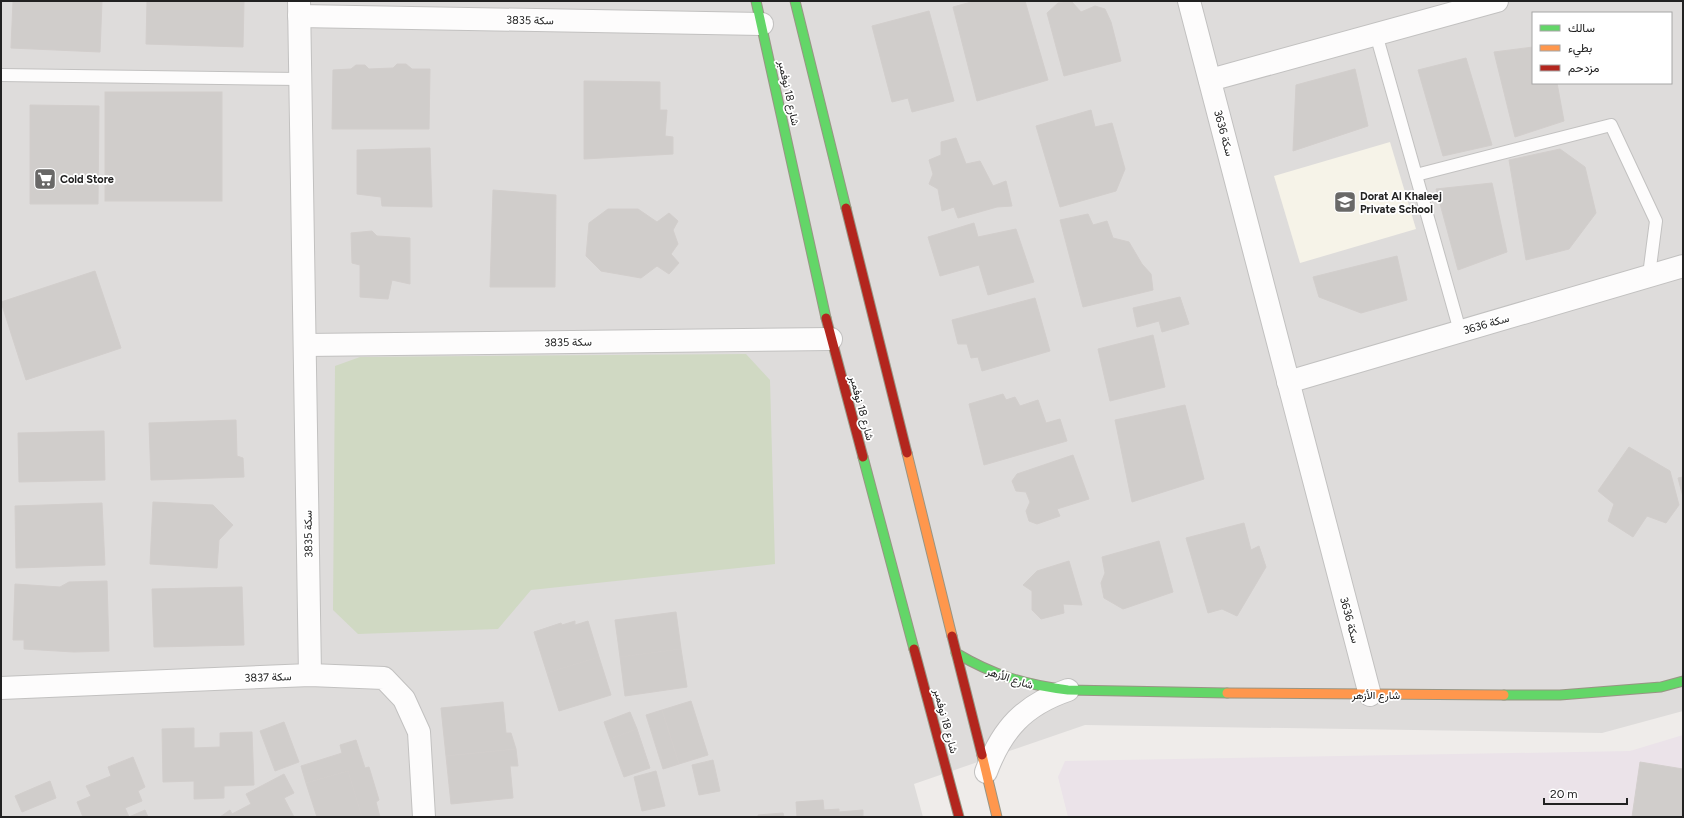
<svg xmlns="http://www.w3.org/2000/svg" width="1684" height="818" viewBox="0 0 1684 818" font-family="Figtree,Vazirmatn,sans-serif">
<rect width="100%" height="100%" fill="#efecea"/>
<path fill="#dedcdb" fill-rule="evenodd" d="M1,1H1683V711L1602,733L1085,725L914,784L923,817H1ZM1533,13H1671V83H1533Z"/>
<polygon fill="#ebe3e9" points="1683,735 1683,817 1068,817 1058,777 1065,761 1630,751"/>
<polygon fill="#f6f3e8" points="1390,142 1416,229 1300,263 1274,176"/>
<polygon fill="#d0d9c3" points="746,354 770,380 775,564 531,590 498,629 358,634 333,610 335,366 360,357"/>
<g fill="#d0cdcb" stroke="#d2cecc">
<polygon points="13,1 102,1 100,52 11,48"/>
<polygon points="147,1 244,1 243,47 146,44"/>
<polygon points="975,1 1025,1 1048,80 977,101 953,7"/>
<polygon points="1072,2 1081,12 1095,6 1105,9 1111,22 1121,61 1064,76 1047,13 1058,3"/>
<polygon points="929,11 954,101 912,112 908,98 892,102 872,26"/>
<polygon points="1533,47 1533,83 1557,83 1564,121 1515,137 1494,52"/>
<polygon points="1466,58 1492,145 1443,156 1418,70"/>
<polygon points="397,64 406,64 412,69 430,69 429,129 332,129 333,70 351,69 356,65 365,65 369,69 393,68"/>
<polygon points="1355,69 1368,126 1293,151 1296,85"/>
<polygon points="584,81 660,82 660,110 667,110 665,136 673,137 673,154 584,159"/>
<rect x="105" y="92" width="117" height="109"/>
<polygon points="30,105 99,106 98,204 30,204"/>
<polygon points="1091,110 1095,127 1112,123 1125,169 1116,191 1060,207 1036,126"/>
<polygon points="956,138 966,164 980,161 993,186 1006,181 1012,206 997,207 958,218 954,207 942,211 938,189 929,184 933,174 929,160 941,155 941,142"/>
<polygon points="430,148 432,207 382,206 381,197 357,194 357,150"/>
<polygon points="1560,149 1585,167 1596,213 1569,249 1526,260 1509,160"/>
<polygon points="1492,183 1507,252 1458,270 1436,189"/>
<polygon points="493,190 556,195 555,287 490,287"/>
<polygon points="608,209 638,209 657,222 669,213 678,221 673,230 678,244 671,254 679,263 669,274 657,266 641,278 601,271 586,256 589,223"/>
<polygon points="1088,214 1093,225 1107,221 1113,238 1129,242 1142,264 1151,274 1153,290 1083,307 1060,220"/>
<polygon points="974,223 978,237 1016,229 1034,282 988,295 979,265 940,276 928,237"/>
<polygon points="372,231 377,236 410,238 410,284 392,280 388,299 360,297 360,265 352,263 351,233"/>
<polygon points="1397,256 1407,300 1361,313 1319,297 1313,277"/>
<polygon points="95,271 121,348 26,380 1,302"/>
<polygon points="1180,297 1189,324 1162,332 1159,321 1137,327 1133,308"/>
<polygon points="1035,298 1050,351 982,371 978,357 971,358 967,344 958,344 952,320"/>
<polygon points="1153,335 1165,387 1110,401 1098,349"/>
<polygon points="1003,394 1006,400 1015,397 1020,406 1038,400 1046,423 1060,419 1067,441 984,465 969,404"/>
<polygon points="1185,405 1204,479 1132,502 1115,420"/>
<polygon points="236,420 237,456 243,458 244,477 151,480 149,423"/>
<polygon points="104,431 105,480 19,482 18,433"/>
<polygon points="1629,447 1670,471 1679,505 1666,523 1647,516 1633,537 1608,521 1614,504 1598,491"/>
<polygon points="1073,455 1089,499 1057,509 1060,516 1037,524 1029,521 1026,511 1030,502 1026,492 1016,491 1012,481 1017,474"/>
<polygon points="1683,477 1683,497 1678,478"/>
<polygon points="153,502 213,505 233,525 219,540 217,568 150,564"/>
<polygon points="102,503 105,565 16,568 15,506"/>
<polygon points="1244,523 1251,550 1259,546 1266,567 1237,616 1222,609 1208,613 1186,538"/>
<polygon points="1159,541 1173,592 1123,609 1104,598 1101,583 1105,573 1102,557"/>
<polygon points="1069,561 1082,605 1063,604 1064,613 1041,619 1032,610 1032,591 1023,585 1037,571"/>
<polygon points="107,581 109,651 74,652 24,649 24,640 13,640 15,584 60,587 69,582"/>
<polygon points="242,587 244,645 154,647 152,589"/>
<polygon points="676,612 681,649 620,657 615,620"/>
<polygon points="575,621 575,625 588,621 599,657 547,673 534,632 561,623 562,625"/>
<polygon points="681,649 687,687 625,696 620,657"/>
<polygon points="599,657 611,695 559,711 547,673"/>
<polygon points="691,701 708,755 679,764 662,710"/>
<polygon points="503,702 506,733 511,733 516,749 446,756 441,708"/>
<polygon points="662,710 679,764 663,769 646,715"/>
<polygon points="630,712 637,729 610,739 604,722"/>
<polygon points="284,722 299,762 275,771 260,731"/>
<polygon points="194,728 194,748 220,747 220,733 252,732 254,785 224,786 224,798 194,799 194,781 163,782 162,729"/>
<polygon points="637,729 650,768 624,777 610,739"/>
<polygon points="356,740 365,768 369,767 379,800 376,802 380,817 362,817 348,771 306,783 301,766 342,753 340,745"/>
<polygon points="516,749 518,766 510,766 513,798 451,804 446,756"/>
<polygon points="133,757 145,787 138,791 142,801 125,808 129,817 145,810 148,817 83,817 77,802 91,796 86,786 111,776 108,767"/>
<polygon points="713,760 720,791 699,795 692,765"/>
<polygon points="1640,762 1683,769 1683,817 1632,817"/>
<polygon points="348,771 362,817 317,817 306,783"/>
<polygon points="656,771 665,806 642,811 634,777"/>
<polygon points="284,774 294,793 284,798 294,817 220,817 230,810 232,814 251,804 246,794"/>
<polygon points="50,781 56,798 22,812 15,796"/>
<polygon points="823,800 824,810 839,809 839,812 863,810 863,817 797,817 796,802"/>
<polygon points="783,813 784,817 758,817 758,815"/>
</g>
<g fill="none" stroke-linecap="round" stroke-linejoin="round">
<g stroke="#c2c1c0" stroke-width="14">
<g id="lane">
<polyline points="1376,34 1460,331"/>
<polyline points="1,75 300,79"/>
<polyline points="1416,175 1611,125 1656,221 1649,275"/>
</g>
</g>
<g stroke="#c2c1c0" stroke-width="24">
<g id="street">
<polyline points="299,1 310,675"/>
<polyline points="1189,1 1370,695"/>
<polyline points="299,16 762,24"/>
<polyline points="1210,80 1497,1"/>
<polyline points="305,345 831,339"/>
<polyline points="1288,382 1683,266"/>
<polyline points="1,688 310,675 384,678 404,699 419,732 424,817"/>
<path d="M986,772C1002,729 1024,705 1068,690"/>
</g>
</g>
<g stroke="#989584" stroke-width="11">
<g id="fast">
<polyline points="756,1 826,318"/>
<polyline points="795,1 846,208"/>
<polyline points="863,457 914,649"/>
<path d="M956,653C993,675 1025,685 1068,690L1227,693"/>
<polyline points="1504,695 1560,695 1661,687 1683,681"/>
</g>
</g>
<g stroke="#989584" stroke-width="11">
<g id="slow">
<polyline points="907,453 952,636"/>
<polyline points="1227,693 1504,695"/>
<polyline points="982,755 997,817"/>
</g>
</g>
<g stroke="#989584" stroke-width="11">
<g id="jam">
<polyline points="846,208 907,453"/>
<polyline points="826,318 863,457"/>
<polyline points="952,636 982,755"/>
<polyline points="914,649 959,817"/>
</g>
</g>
<use href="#lane" stroke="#fdfcfc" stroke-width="12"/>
<use href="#street" stroke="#fdfcfc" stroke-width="22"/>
<use href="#fast" stroke="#63d668" stroke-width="9"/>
<use href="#slow" stroke="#ff974d" stroke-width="9"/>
<use href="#jam" stroke="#b3261e" stroke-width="9"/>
</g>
<defs>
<g id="supermarket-square" transform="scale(1.15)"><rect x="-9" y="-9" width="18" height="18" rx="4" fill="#696867" stroke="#fff"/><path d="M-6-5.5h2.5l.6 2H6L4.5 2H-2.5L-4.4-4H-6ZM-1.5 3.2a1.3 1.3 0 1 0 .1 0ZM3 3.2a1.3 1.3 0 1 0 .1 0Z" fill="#fff"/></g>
<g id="school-square" transform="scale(1.15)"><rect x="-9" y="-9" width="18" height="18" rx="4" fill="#696867" stroke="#fff"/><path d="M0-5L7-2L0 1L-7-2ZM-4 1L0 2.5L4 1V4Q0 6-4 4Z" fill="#fff"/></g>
</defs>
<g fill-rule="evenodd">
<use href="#supermarket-square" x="45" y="179"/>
<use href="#school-square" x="1345" y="202"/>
</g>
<g text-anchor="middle" stroke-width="3.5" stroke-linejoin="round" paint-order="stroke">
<g font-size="11" fill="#212121" stroke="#fff">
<text transform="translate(530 20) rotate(1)" y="4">سكة 3835</text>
<text transform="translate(789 93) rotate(78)" y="4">شارع 18 نوفمبر</text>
<text transform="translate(1224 133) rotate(75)" y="4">سكة 3636</text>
<text transform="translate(1486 324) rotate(-16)" y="4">سكة 3636</text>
<text transform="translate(568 342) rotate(-1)" y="4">سكة 3835</text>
<text transform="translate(862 408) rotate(75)" y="4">شارع 18 نوفمبر</text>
<text transform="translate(308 534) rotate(-91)" y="4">سكة 3835</text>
<text transform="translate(1350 620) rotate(75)" y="4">سكة 3636</text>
<text transform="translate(268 677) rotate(-2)" y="4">سكة 3837</text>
<text transform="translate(1010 678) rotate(18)" y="4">شارع الأزهر</text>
<text x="1376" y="699">شارع الأزهر</text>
<text transform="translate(946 721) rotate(75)" y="4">شارع 18 نوفمبر</text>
</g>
<g font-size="11" font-weight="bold" fill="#212121" stroke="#fff" text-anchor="start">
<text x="60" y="183">Cold Store</text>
<text x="1360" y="200">Dorat Al Khaleej<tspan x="1360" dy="13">Private School</tspan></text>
</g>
</g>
<rect width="1684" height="818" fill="none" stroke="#212121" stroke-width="4"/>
<rect x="1532" y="12" width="140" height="72" fill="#ffffff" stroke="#a6a6a6"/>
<rect x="1540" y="25" width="20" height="6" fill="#63d668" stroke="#a6a6a6"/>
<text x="1568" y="32" font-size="12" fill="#212121">سالك</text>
<rect x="1540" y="45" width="20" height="6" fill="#ff974d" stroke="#a6a6a6"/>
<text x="1568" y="52" font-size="12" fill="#212121">بطيء</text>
<rect x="1540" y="65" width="20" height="6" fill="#b3261e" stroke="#a6a6a6"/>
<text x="1568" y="72" font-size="12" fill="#212121">مزدحم</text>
<path d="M1544 798v6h83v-6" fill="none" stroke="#212121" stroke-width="2"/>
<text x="1550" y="798" font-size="12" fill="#212121" stroke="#ffffff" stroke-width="3" paint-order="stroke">20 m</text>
</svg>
